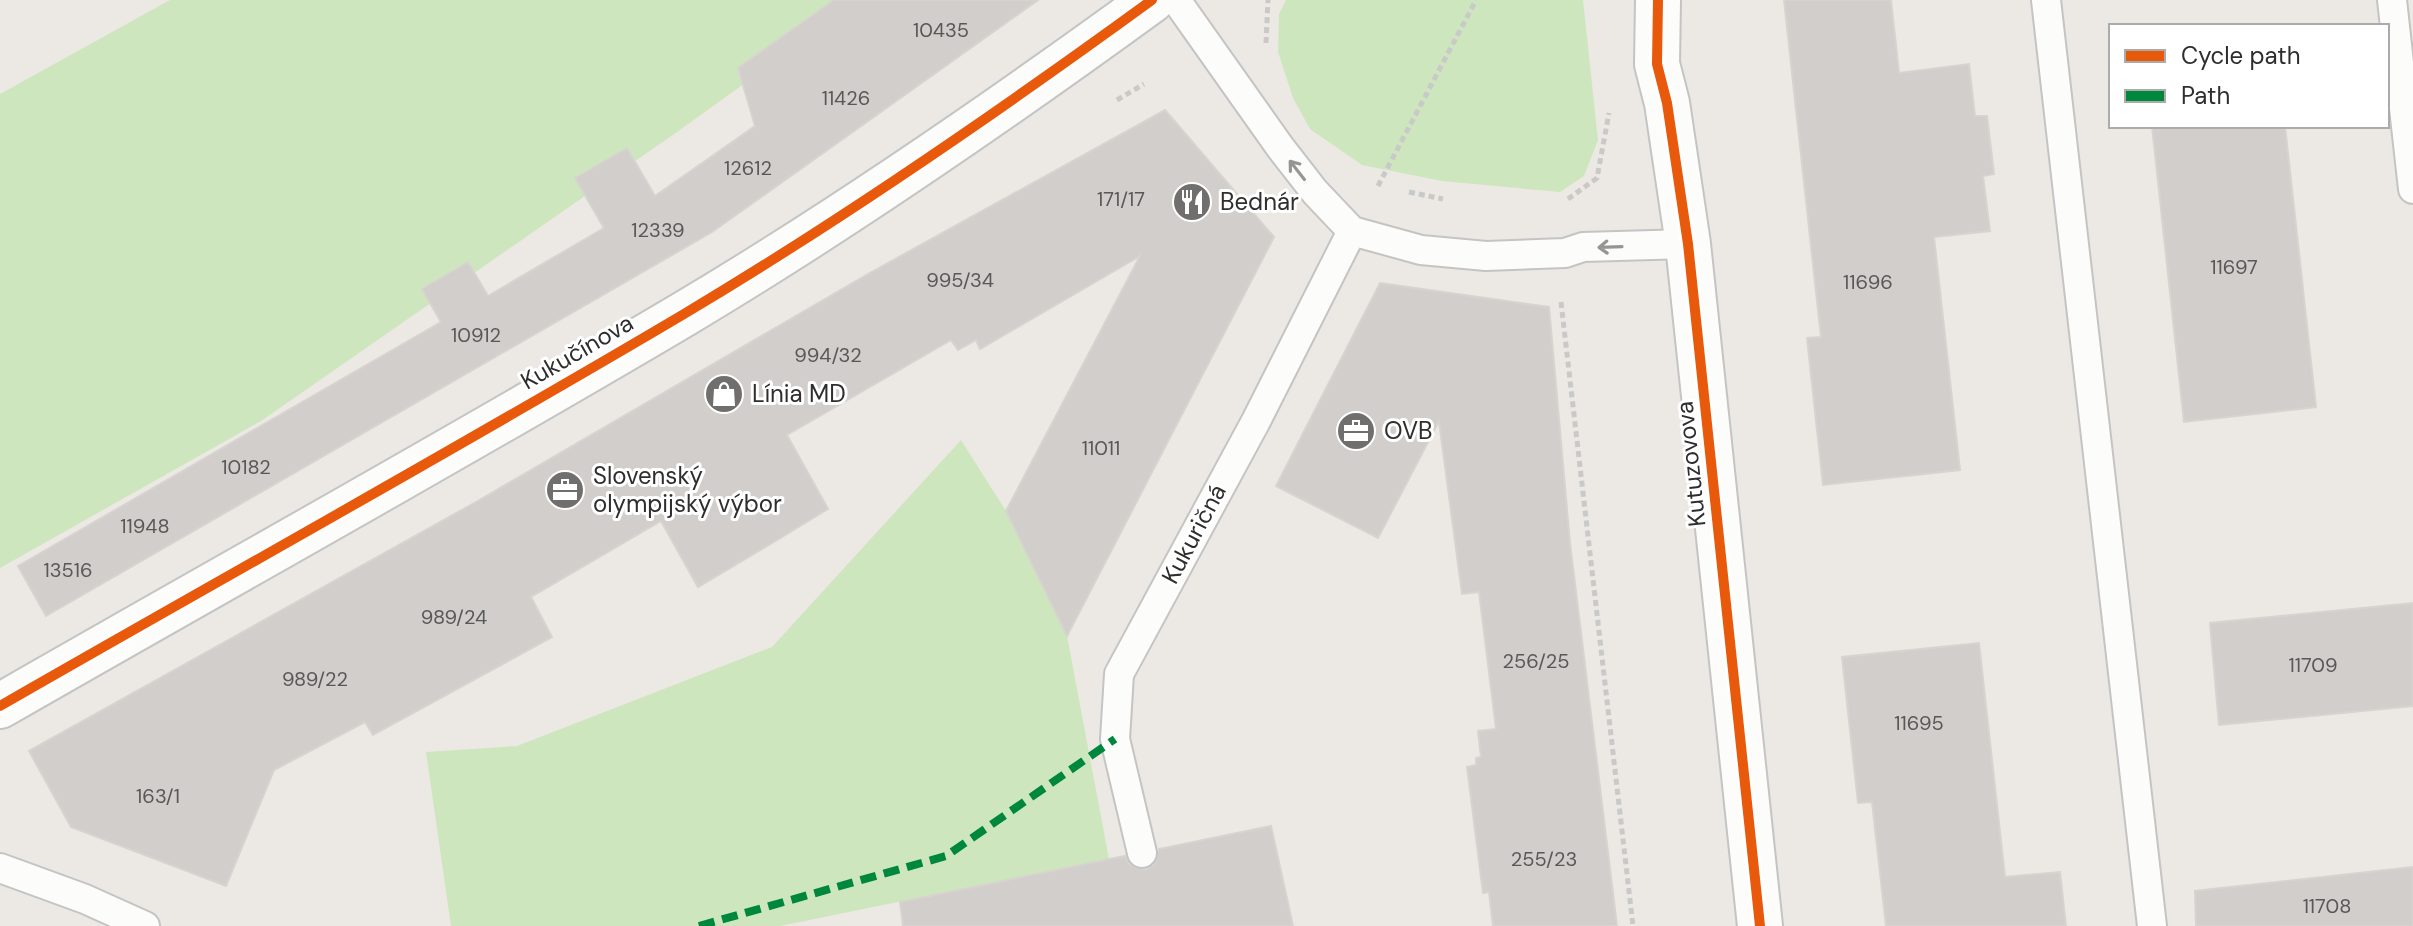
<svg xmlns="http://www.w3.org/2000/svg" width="2413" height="926" viewBox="0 0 2413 926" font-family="'DM Sans',sans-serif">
<rect width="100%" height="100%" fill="#ece8e4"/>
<g fill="#cee6be">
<polygon points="170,0 861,0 677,132 261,421 0,568 0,94"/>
<polygon points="1286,0 1583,0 1598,140 1584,176 1560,192 1442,181 1362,165 1310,129 1293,98 1278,52 1279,14"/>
<polygon points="961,440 1006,511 1067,636 1109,859 780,926 451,926 426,752 517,746 772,647"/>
</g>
<g fill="#d1cecb" stroke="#d7d4d0" stroke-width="2">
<polygon points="834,0 1038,0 712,232 46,616 18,566 441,322 422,289 468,262 488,296 604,228 575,178 627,148 655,196 755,126 738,68"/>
<polygon points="1784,0 1891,0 1899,73 1969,64 1975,116 1987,116 1994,174 1983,176 1990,231 1934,237 1960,470 1823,485 1807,338 1821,337"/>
<polygon points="1165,110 1274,237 1067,636 1006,511 1140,256 980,349 976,340 958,350 951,340 787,435 828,509 769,545 698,587 661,521 531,597 552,637 373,735 365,722 274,770 226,886 71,827 29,751 476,502 868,274"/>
<polygon points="2152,126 2285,126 2316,407 2184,422"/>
<polygon points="1380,283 1549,307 1570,543 1617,926 1493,926 1489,892 1483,893 1467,767 1476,765 1476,758 1481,757 1478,731 1496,729 1479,592 1462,594 1439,421 1378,538 1276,486"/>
<polygon points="2413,603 2413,706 2219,725 2210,623"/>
<polygon points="1979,643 2005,877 2060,872 2066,926 1886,926 1872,802 1858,803 1842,657"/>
<polygon points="1271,826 1293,926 903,926 900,902 1125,856 1130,865 1145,870 1154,865 1159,849"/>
<polygon points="2413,867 2413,926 2196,926 2195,891"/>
</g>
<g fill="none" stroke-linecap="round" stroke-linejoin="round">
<g stroke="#c5c4c5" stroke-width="32">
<g id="service">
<polyline points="1176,0 1280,147 1315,192 1352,231 1421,250 1486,256 1565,253 1583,247 1688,244"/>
<polyline points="2046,0 2152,926"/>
<polyline points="2392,0 2413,189"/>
<polyline points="1142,853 1115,739 1119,674 1256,421 1352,231"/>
<polyline points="0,868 85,899 145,926"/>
</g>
</g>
<g stroke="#c5c4c5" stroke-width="48">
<g id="tertiary">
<polyline points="1658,0 1657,64 1667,103 1688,244 1760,926"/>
<path d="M0,706C228,575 458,448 684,314C845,218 1001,110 1152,0"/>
</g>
</g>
<g stroke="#c9c9c8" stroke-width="5" stroke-dasharray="6 4" stroke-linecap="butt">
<polyline points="1266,43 1268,0"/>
<polyline points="1117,100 1144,84"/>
<polyline points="1378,186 1476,0"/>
<polyline points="1409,192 1443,199"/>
<polyline points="1568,199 1597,178 1609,113"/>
<polyline points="1561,302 1633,926"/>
</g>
<use href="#service" stroke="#fcfcfb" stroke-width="28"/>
<use href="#tertiary" stroke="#fcfcfb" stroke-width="44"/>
<polyline stroke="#00873e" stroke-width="8" stroke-dasharray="16 8" stroke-linecap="butt" points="699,926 946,856 1115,739"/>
<g stroke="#fff" stroke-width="15">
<g id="cycleway">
<polyline points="1658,0 1657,64 1667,103 1688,244 1760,926"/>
<path d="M0,706C228,575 458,448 684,314C845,218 1001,110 1152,0"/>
</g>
</g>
<use href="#cycleway" stroke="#e8590c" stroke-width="10"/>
</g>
<defs><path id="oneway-shaft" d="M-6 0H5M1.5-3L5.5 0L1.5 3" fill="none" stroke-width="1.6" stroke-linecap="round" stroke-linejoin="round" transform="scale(2)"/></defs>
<g stroke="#959594">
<use href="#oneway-shaft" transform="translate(1297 170) rotate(-128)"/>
<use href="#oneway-shaft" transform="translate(1610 247) rotate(178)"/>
</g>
<defs>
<g id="restaurant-disc" transform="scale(2)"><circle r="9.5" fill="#706f6e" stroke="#fff"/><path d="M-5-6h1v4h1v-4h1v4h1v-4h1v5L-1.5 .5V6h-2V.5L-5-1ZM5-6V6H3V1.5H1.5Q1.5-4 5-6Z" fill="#fff"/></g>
<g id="shop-disc" transform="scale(2)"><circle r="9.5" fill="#706f6e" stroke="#fff"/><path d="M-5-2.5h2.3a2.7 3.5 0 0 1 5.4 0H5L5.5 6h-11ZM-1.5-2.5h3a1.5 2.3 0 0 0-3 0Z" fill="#fff"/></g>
<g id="office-disc" transform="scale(2)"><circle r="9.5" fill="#706f6e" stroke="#fff"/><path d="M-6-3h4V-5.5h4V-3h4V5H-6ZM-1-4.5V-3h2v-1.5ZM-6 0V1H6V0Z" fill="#fff"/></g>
</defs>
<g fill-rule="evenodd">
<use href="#restaurant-disc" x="1192" y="202"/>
<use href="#shop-disc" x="724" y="394"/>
<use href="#office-disc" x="1356" y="431"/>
<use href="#office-disc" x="565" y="490"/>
</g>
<g text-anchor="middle" stroke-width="6" stroke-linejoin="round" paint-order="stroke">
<g font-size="20" fill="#585857">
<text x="941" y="37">10435</text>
<text x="846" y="105">11426</text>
<text x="748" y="175">12612</text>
<text x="1121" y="206">171/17</text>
<text x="658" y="237">12339</text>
<text x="2234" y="274">11697</text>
<text x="960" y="287">995/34</text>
<text x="1868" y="289">11696</text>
<text x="476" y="342">10912</text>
<text x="828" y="362">994/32</text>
<text x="1101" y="455">11011</text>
<text x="246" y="474">10182</text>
<text x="145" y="533">11948</text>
<text x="68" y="577">13516</text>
<text x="454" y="624">989/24</text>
<text x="1536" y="668">256/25</text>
<text x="2313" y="672">11709</text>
<text x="315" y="686">989/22</text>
<text x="1919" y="730">11695</text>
<text x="158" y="803">163/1</text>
<text x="1544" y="866">255/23</text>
<text x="2327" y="913">11708</text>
</g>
<g font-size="24" fill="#2e2e2e" stroke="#fff" text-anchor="start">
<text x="1220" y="210">Bednár</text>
<text x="752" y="402">Línia MD</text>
<text x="1384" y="439">OVB</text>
<text x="593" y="484">Slovenský<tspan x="593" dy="28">olympijský výbor</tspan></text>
</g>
<g font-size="24" fill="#2e2e2e" stroke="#fff">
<text transform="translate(577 352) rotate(-30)" y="8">Kukučínova</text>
<text transform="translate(1691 464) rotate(-96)" y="8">Kutuzovova</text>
<text transform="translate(1194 534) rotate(-62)" y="8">Kukuričná</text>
</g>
</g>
<rect x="2109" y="24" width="280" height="104" fill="#ffffff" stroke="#ababab" stroke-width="2"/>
<rect x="2125" y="50" width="40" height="12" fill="#e8590c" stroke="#ababab" stroke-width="2"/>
<text x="2181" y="64" font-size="24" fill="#2e2e2e">Cycle path</text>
<rect x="2125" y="90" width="40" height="12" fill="#00873e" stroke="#ababab" stroke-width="2"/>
<text x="2181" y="104" font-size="24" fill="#2e2e2e">Path</text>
</svg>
